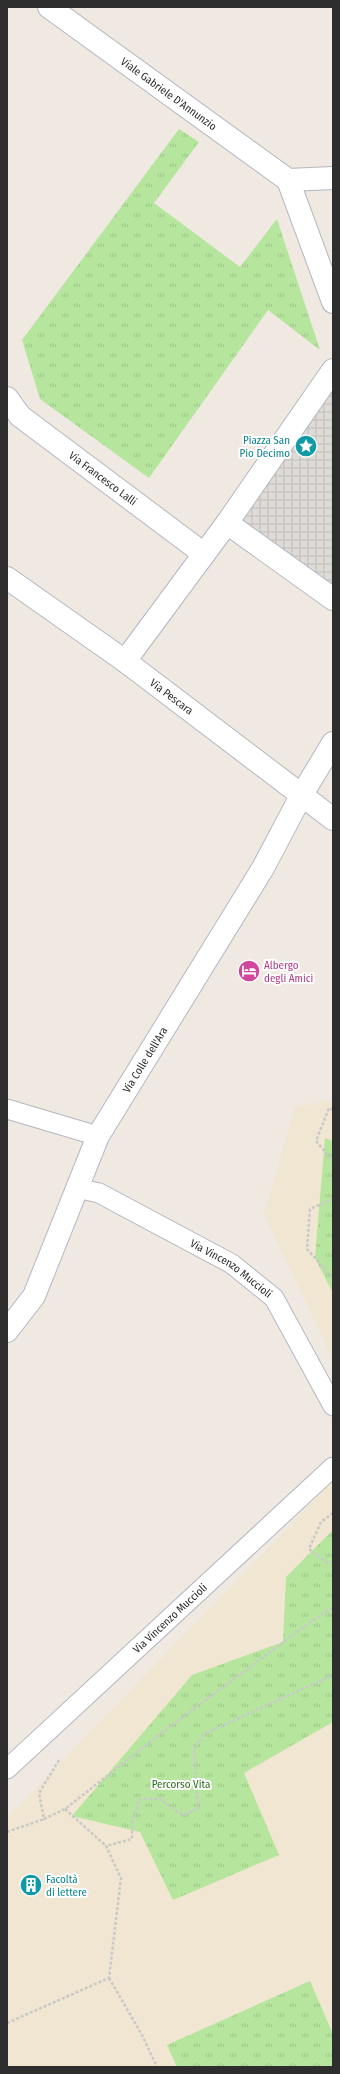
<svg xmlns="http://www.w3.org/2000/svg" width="340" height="2074" viewBox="0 0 340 2074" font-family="'Fira Sans Condensed',sans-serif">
<defs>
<pattern id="grass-tufts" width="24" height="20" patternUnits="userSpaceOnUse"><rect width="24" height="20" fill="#b6e59e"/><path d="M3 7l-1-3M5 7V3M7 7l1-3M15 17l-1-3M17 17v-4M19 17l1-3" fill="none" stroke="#9dc588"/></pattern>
<pattern id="plaza-grid" width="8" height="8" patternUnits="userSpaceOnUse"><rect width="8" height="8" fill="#dfdcd8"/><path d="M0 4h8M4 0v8" fill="none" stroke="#c0bdba"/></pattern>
</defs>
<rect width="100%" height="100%" fill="#efe9e1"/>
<g fill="#f0e6d1">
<polygon points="333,1099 333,1359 264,1214 295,1108"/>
<polygon points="333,1481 333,2067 7,2067 7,1818"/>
</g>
<g fill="url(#grass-tufts)">
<polygon points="179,129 199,142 154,203 240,267 277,219 320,350 268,310 149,478 40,399 22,340"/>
<polygon points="325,1138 333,1141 333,1293 315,1258"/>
<polygon points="333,1530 333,1722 244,1773 279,1855 173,1900 140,1832 72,1816 192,1675 283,1642 286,1577"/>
<polygon points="310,1981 333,2034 333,2067 177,2067 167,2045"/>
</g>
<polygon fill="url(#plaza-grid)" points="333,370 333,599 227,523"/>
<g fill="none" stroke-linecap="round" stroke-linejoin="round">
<g stroke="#b4b7c1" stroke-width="21">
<g id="lane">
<polyline points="7,1109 98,1136"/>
<path id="s1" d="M77,1188L99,1193L232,1264L274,1298L333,1406"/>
<path id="s2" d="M7,1769L333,1467"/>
</g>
</g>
<g stroke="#b4b7c1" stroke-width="24">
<g id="street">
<path id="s3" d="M49,7L288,180L333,302"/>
<polyline points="288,180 333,178"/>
<polyline points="333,370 227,523 333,599"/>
<path id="s4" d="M7,398L20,416L204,554"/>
<polyline points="125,661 227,523"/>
<path id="s5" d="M7,1331L34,1296L98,1136L263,868L301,796L333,743"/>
</g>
</g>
<g stroke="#b4b7c1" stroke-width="24">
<g id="secondary">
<path id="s6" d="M7,578L125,661L333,819"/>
</g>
</g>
<g stroke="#c9c9c9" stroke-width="2.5" stroke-dasharray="3 2" stroke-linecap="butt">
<polyline points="333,1110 329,1108 316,1141 333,1161"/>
<polyline points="333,1199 310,1209 307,1249 333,1278"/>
<polyline points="333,1513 321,1522 309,1549 327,1563 333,1562"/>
<polyline points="59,1760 39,1793 44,1819 65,1809 163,1732 313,1620 333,1608"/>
<polyline points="65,1809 106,1846"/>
<polyline points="7,1832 44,1819"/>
<polyline points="109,1978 142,2035 157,2067"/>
<polyline points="7,2023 109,1978 121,1878 106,1846 132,1839 132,1820 140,1799 160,1799 182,1815 198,1809 194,1749 204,1734 333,1675"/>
</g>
<use href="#lane" stroke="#fff" stroke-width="19"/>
<use href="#street" stroke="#fff" stroke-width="22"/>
<use href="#secondary" stroke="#fff" stroke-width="22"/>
</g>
<defs>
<g id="sight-disc" transform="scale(1.15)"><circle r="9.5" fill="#0f9aa8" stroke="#fff"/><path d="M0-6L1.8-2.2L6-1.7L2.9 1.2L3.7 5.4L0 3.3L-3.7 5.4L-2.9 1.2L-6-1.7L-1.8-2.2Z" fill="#fff"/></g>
<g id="hotel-disc" transform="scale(1.15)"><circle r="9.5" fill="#d1479c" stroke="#fff"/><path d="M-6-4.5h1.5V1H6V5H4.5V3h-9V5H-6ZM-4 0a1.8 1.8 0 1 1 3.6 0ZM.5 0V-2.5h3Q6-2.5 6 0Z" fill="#fff"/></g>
<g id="building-disc" transform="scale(1.15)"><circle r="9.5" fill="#0f9aa8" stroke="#fff"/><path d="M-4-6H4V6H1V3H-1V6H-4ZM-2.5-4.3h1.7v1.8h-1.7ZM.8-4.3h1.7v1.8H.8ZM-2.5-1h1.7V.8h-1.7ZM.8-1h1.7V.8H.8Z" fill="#fff"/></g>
</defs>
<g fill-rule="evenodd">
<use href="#sight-disc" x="306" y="446"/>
<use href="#hotel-disc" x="249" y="971"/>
<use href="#building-disc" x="31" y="1885"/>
</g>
<g text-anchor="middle" stroke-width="4" stroke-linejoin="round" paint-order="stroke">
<g font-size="11" fill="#2e2e2e" stroke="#fff">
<text dy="4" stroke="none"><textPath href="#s3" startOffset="148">Viale Gabriele D'Annunzio</textPath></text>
<text dy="4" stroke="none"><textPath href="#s4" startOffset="126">Via Francesco Lalli</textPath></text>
<text dy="4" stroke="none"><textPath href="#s6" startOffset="203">Via Pescara</textPath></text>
<text dy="4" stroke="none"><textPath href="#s5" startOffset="306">Via Colle dell'Ara</textPath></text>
<text dy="4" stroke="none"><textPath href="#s1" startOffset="175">Via Vincenzo Muccioli</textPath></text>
<text dy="4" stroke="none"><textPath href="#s2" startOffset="222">Via Vincenzo Muccioli</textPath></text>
</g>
<g font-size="11" fill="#0d838f" stroke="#fff" text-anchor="end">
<text x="290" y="444">Piazza San<tspan x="290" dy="13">Pio Decimo</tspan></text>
<text x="46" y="1883" text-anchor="start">Facoltà<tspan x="46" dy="13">di lettere</tspan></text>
</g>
<g font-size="11" fill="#b23c85" stroke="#fff" text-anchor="start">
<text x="264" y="969">Albergo<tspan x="264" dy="13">degli Amici</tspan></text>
</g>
<g font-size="11" fill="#2c6e1b" stroke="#fff">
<text x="181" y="1788">Percorso Vita</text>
</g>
</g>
<rect width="340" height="2074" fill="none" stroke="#2e2e2e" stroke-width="16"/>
</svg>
